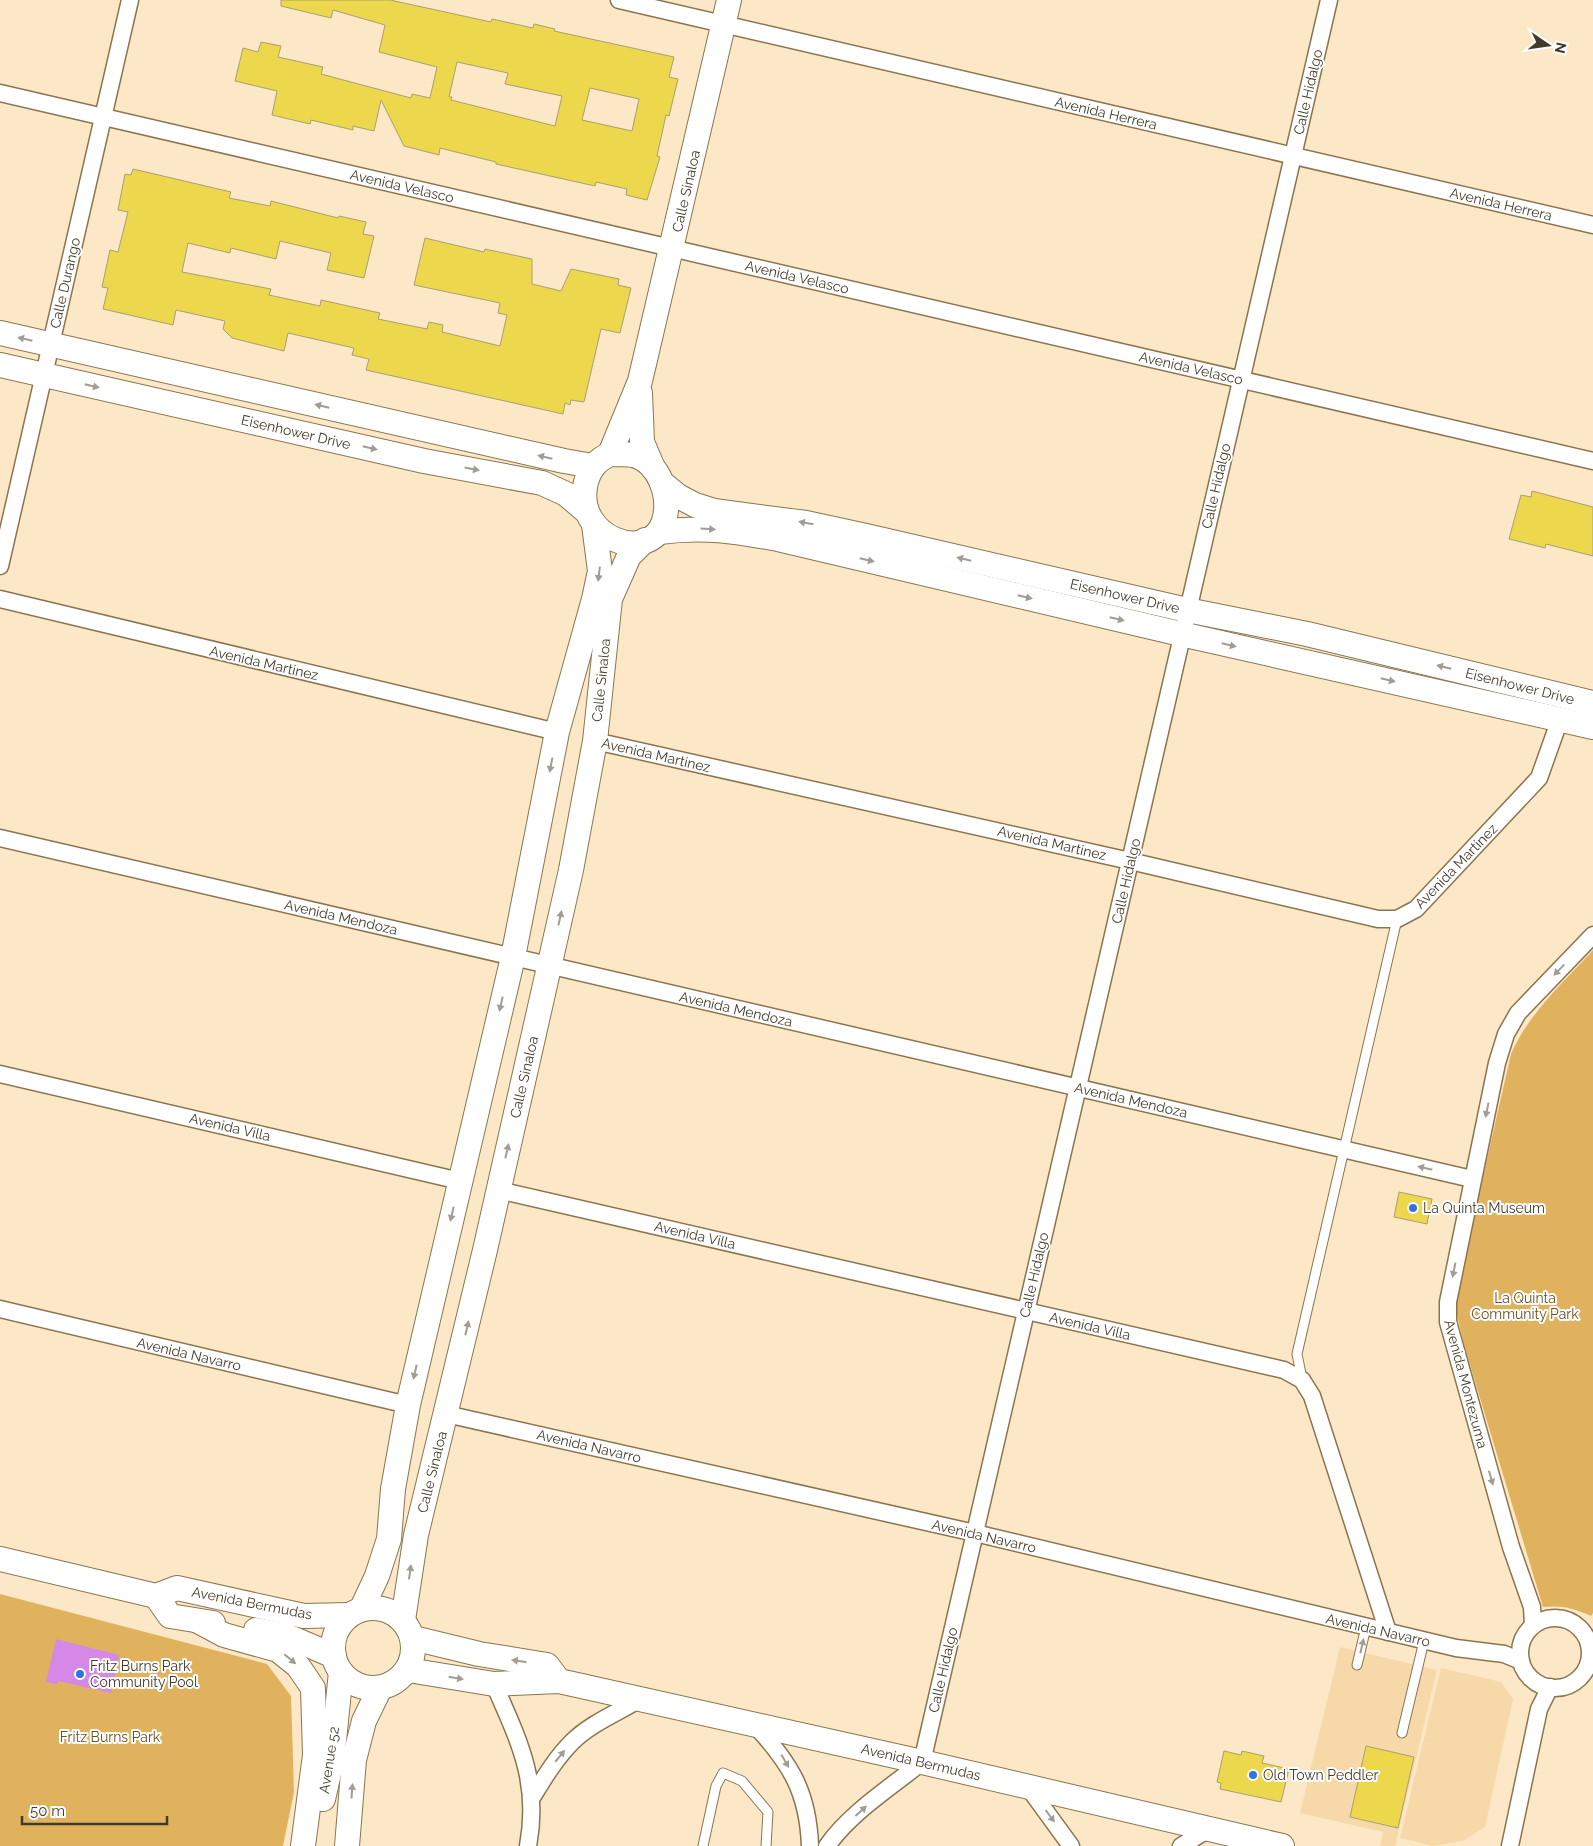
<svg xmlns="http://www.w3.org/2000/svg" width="1593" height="1846" viewBox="0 0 1593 1846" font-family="Raleway,sans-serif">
<rect width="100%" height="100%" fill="#fce8c7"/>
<g fill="#f7d9a9">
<polygon points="1340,1647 1437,1670 1395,1846 1380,1846 1383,1832 1300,1813"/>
<polygon points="1441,1668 1501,1682 1513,1699 1485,1827 1463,1841 1433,1846 1400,1838"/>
</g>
<g fill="#e1b25e">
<path d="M1593,950V1613L1591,1616C1574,1608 1561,1605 1543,1607L1464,1345L1456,1311L1461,1273L1511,1054C1529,1013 1563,983 1593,950Z"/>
<polygon points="0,1594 267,1664 291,1696 294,1792 283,1846 0,1846"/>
</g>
<polygon fill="#d688e6" points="56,1639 119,1655 111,1693 58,1681 57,1684 46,1682"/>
<g fill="#ecd74d" stroke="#a7a074" fill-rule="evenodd">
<path d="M281,0H390L491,22L492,19L533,28L534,24L555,29L554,31L674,57L669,77L678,79L669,116L666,115L657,156L660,157L647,200L626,195L627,189L596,182L595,186L496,164V162L440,148L439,155L404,146L381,100L374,131L353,126V130L311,120L310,124L272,115L277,91L235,81L243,48L258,52L261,42L281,46L278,57L323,67L321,74L411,98L412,94L430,98L437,67L379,52L385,25L333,10L331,18L281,6ZM457,62L508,73L505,84L562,96L555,126L451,100L452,97H449ZM590,88L639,99L632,131L582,120Z"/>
<polygon points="133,169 231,192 229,198 270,206 271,201 338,218 339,216 366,222 363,234 374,236 364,278 327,270 331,253 280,241 276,259 231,248 230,253 188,243 182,272 271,289 269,295 320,306 321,300 380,313 378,319 427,329 429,322 443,325 442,332 500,346 507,315 498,313 500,303 414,285 425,238 484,252 485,249 532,259 532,284 561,291 571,269 619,279 618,285 631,288 620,333 601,329 584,402 571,400 570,405 565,403 563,414 366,370 369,359 352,355 354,348 288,333 284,351 232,338 223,329 225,321 176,310 173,325 103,309 108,288 102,287 110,250 118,252 128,212 118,210 125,174 131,175"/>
<polygon points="1532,491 1593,507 1593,556 1546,544 1545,548 1509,539 1521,495 1531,497"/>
<polygon points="1399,1192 1432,1199 1427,1224 1394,1217"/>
<polygon points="1366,1746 1414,1757 1398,1828 1350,1817"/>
<polygon points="1224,1751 1241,1755 1242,1751 1264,1756 1262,1763 1289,1769 1281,1802 1220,1789 1221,1783 1217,1782"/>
</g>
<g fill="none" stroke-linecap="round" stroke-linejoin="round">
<g stroke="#8b754f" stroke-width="11">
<g id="lane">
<polyline points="1302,1379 1297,1354 1397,919"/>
<polyline points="1357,1665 1366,1627"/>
<polyline points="1402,1733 1424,1641"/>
<polyline points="703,1846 716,1786 723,1773 742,1781 768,1812 766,1846"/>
</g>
</g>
<g stroke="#8b754f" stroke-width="19">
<g id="street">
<polyline points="619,0 1593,225"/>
<polyline points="0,93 1593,461"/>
<polyline points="0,566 130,0"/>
<polyline points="0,599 557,732"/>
<polyline points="595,741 1130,861 1378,919 1397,919 1416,909 1539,778 1560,719"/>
<polyline points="0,838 1472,1179"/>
<polyline points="0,1074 460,1181"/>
<polyline points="498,1190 1284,1370 1302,1380 1312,1396 1388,1632"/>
<polyline points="0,1309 408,1405"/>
<polyline points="446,1414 975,1533 1456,1648 1504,1654 1521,1661"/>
<circle cx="1555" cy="1653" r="35"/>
<polyline points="1533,1625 1532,1607 1511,1547 1448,1322 1448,1302 1497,1063 1506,1034 1518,1013 1593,935"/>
<path d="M494,1684C519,1741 540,1782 528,1846"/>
<path d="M754,1724C790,1763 808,1791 810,1846"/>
<polyline points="1028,1787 1071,1846"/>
<path d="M533,1796C544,1778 556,1758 572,1742C591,1723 619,1712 642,1698"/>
<path d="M827,1846C851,1812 890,1788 922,1762L1329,0"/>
<polyline points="1181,1846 1209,1829"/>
<polyline points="1510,1846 1539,1709 1550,1687"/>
</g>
</g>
<g stroke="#8b754f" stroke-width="26">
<g id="secondary">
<polyline points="0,333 564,461 593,466"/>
<polyline points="0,365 424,461 542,483 566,494 586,511"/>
<polyline points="640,393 642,442 653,468"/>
<polyline points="610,454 640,381 729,0"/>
<path d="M610,454C617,454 626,454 633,455C660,462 671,497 664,521C650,566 572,538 586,482C590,468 597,460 610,454Z"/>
<polyline points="662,483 678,496 695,505 714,511 806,523 866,536 1187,610 1307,634 1593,703"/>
<path d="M659,532C703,526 735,531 778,539L1181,634L1593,727"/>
<polyline points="0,1559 156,1596 177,1588 304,1616 349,1615"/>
<polyline points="156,1596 170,1616 213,1623"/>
<circle cx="373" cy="1648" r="40"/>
<polyline points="362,1608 377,1576 389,1539 393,1489 408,1405 513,957 557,732 594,599 600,571 594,525"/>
<polyline points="403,1620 416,1535 485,1250 571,870 595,741 610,599 629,556 645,540"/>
<polyline points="198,1621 224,1635 278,1650 298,1666 313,1688 315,1755 303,1846"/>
<polyline points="256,1630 287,1636 334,1656"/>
<polyline points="413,1638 479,1654 547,1665 559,1681"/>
<polyline points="408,1670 494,1684 559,1681 922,1762 1282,1846"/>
<polyline points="323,1799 332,1760 341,1672"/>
<polyline points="347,1846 354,1760 364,1721 380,1688"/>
</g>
</g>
<use href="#lane" stroke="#fff" stroke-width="9"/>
<use href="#street" stroke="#fff" stroke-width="16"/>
<use href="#secondary" stroke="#fff" stroke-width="24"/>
</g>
<defs><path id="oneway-solid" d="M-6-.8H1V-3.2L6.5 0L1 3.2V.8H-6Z" transform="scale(1.25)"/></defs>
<g fill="#a29c94">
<use href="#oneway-solid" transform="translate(25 339) rotate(-167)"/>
<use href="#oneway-solid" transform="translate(92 386) rotate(13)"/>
<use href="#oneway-solid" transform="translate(322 406) rotate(-167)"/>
<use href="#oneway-solid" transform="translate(370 448) rotate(13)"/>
<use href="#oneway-solid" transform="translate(545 457) rotate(-167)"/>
<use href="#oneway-solid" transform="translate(472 469) rotate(11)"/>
<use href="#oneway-solid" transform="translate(806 523) rotate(-170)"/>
<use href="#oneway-solid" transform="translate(708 529) rotate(3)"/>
<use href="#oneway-solid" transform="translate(964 559) rotate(-167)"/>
<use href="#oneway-solid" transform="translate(867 560) rotate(13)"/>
<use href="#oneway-solid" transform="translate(599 574) rotate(97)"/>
<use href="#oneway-solid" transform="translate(1025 597) rotate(13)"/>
<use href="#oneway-solid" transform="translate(1117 619) rotate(13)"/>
<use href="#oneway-solid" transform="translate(1229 645) rotate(13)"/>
<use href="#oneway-solid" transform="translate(1444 667) rotate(-166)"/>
<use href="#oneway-solid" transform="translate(1388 680) rotate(13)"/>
<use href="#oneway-solid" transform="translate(551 765) rotate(101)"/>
<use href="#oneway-solid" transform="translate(560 918) rotate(-78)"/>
<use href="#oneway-solid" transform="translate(1559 970) rotate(134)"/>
<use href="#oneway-solid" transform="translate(501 1004) rotate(103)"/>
<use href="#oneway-solid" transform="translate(1487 1110) rotate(102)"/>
<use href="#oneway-solid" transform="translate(507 1151) rotate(-77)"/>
<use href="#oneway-solid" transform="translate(1425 1168) rotate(-167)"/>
<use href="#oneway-solid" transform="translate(452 1214) rotate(103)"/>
<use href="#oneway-solid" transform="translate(1454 1270) rotate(101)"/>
<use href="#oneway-solid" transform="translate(467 1328) rotate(-77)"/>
<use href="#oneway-solid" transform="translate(415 1372) rotate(103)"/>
<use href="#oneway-solid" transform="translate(1491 1478) rotate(74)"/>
<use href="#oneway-solid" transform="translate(410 1572) rotate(-82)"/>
<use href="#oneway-solid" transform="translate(1362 1646) rotate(-77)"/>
<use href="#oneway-solid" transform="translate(290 1659) rotate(40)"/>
<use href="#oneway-solid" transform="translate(519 1661) rotate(-171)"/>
<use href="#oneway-solid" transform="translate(456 1678) rotate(9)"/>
<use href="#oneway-solid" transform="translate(560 1756) rotate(-50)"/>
<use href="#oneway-solid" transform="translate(785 1761) rotate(60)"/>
<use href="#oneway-solid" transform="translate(352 1791) rotate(-86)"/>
<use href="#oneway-solid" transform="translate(861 1811) rotate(-42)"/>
<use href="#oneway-solid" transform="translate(1050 1816) rotate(53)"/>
</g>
<g fill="#3373e1" stroke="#fff" stroke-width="2">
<circle cx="1413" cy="1208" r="5"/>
<circle cx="80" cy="1674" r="5"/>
<circle cx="1253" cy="1775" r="5"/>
</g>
<g text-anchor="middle" stroke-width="4" stroke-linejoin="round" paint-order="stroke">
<g font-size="14" fill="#443a29" stroke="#fff">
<text transform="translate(1308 92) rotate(-77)" y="5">Calle Hidalgo</text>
<text transform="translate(1106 113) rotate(13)" y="5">Avenida Herrera</text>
<text transform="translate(402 186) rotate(13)" y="5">Avenida Velasco</text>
<text transform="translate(686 191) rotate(-77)" y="5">Calle Sinaloa</text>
<text transform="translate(1501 204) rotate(13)" y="5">Avenida Herrera</text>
<text transform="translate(797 277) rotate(13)" y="5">Avenida Velasco</text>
<text transform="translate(65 283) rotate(-77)" y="5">Calle Durango</text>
<text transform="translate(1191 368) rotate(13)" y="5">Avenida Velasco</text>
<text transform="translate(296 432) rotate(13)" y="5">Eisenhower Drive</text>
<text transform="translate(1216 486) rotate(-77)" y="5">Calle Hidalgo</text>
<text transform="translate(1125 596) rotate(13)" y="5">Eisenhower Drive</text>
<text transform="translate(264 663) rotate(13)" y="5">Avenida Martinez</text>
<text transform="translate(601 680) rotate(-84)" y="5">Calle Sinaloa</text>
<text transform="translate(1520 686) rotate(14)" y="5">Eisenhower Drive</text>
<text transform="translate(656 755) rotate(13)" y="5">Avenida Martinez</text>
<text transform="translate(1052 843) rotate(13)" y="5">Avenida Martinez</text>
<text transform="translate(1456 866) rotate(-46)" y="5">Avenida Martinez</text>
<text transform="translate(1126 881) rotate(-77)" y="5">Calle Hidalgo</text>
<text transform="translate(341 917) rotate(13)" y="5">Avenida Mendoza</text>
<text transform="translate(736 1009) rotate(13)" y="5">Avenida Mendoza</text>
<text transform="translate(524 1077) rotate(-77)" y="5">Calle Sinaloa</text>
<text transform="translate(1131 1100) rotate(13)" y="5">Avenida Mendoza</text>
<text transform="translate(230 1127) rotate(13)" y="5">Avenida Villa</text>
<text transform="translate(695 1235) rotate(13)" y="5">Avenida Villa</text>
<text transform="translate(1034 1275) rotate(-77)" y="5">Calle Hidalgo</text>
<text transform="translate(1090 1326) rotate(13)" y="5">Avenida Villa</text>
<text transform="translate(189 1354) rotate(13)" y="5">Avenida Navarro</text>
<text transform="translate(1466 1384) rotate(75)" y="5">Avenida Montezuma</text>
<text transform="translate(589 1446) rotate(13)" y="5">Avenida Navarro</text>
<text transform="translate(432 1472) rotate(-76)" y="5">Calle Sinaloa</text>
<text transform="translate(984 1536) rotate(13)" y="5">Avenida Navarro</text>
<text transform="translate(252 1603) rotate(11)" y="5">Avenida Bermudas</text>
<text transform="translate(1378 1630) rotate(13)" y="5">Avenida Navarro</text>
<text transform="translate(943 1670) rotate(-77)" y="5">Calle Hidalgo</text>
<text transform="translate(329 1760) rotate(-81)" y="5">Avenue 52</text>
<text transform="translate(921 1762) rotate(13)" y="5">Avenida Bermudas</text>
</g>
<g font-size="14" fill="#443a29" stroke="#fff" text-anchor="start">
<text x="1423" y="1213">La Quinta Museum</text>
<text x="90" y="1671">Fritz Burns Park<tspan x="90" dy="16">Community Pool</tspan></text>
<text x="1263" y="1780">Old Town Peddler</text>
</g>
<g font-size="14" fill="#6a5020" stroke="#fff">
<text x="1525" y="1303">La Quinta<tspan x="1525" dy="16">Community Park</tspan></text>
<text x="110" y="1742">Fritz Burns Park</text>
</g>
</g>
<g transform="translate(1548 45) rotate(103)" stroke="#ffffff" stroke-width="4" paint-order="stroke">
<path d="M0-4L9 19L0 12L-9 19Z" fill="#443a29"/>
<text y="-8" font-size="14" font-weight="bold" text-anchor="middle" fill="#443a29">N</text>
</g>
<path d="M22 1816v8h145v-8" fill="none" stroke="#443a29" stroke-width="2.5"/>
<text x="30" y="1816" font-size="15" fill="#443a29" stroke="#ffffff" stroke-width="4" paint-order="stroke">50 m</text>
</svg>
